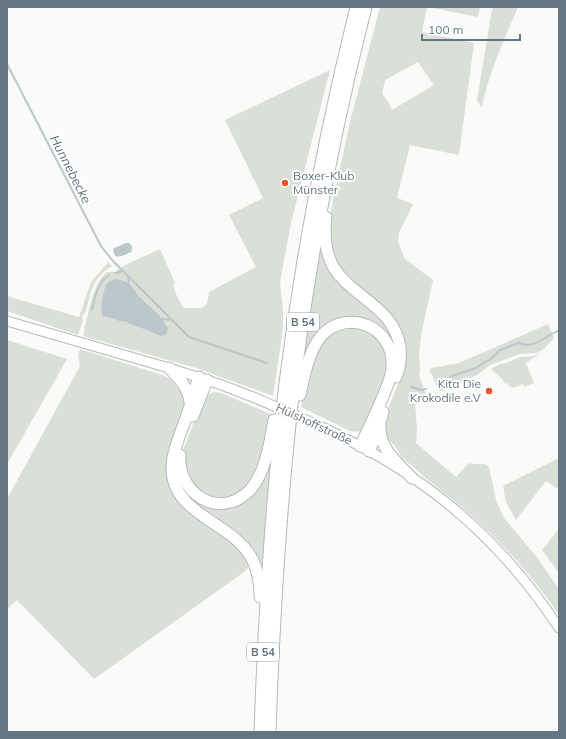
<svg xmlns="http://www.w3.org/2000/svg" width="566" height="739" viewBox="0 0 566 739" font-family="Mulish,sans-serif">
<rect width="100%" height="100%" fill="#fafaf8"/>
<g fill="#dadfd7" fill-rule="evenodd">
<path d="M380,7H427L422,32L474,43L459,155L410,145L397,198L413,204L399,233L398,242L405,259L433,280L422,330L419,353L420,371L419,375L427,397L415,403L417,429L416,443L456,477L469,463C476,466 483,461 489,467L496,500L504,518L536,556L559,589V615C533,576 501,542 466,511C448,495 429,482 412,466C408,463 404,459 401,456C396,449 395,443 387,440C378,419 393,401 399,381C402,372 401,355 402,344L339,266L333,255L331,246L330,217L333,200L350,122ZM418,62L434,85L392,110L388,101L382,94L385,80Z"/>
<polygon points="427,7 480,7 478,17"/>
<path d="M493,7H518C504,40 489,72 482,107L477,101L491,15Z"/>
<path d="M330,70L291,223L280,282L283,312V328L273,396L196,368L83,336L85,329L84,328C90,309 92,285 107,272H116L117,270L125,265L160,249L175,283L173,285L176,294L183,307L185,308H202L207,304L209,292L256,267L229,215L263,198L225,120ZM117,279L124,281L132,287L139,296L159,315L167,326L166,335L162,336H160L149,331L130,324L127,322L119,321L115,319L105,317L102,316L101,314L102,303Z"/>
<polygon points="320,245 323,247 390,327 397,351 386,335 340,321 301,366"/>
<path d="M108,262L112,266C93,277 91,292 86,311L84,314L82,316L83,321L78,335L7,311V296L79,317L91,282Z"/>
<polygon points="548,324 554,338 545,348 537,353 520,354 490,365 477,375 444,391 439,391 430,371 431,368 459,363"/>
<path d="M350,327L371,331L385,346L388,375L363,430L358,432L350,431L301,407C305,385 312,346 332,333C337,329 344,328 350,327Z"/>
<polygon points="7,340 67,359 7,464"/>
<path d="M80,349L162,375C165,376 168,377 171,380C176,384 175,388 183,391L185,404L168,476L242,551L249,564L248,568L244,572L94,679L17,600L7,609V499L80,366L78,355Z"/>
<path d="M541,353L526,363L534,383L524,387L523,384C516,387 511,391 507,383L505,384L502,379L491,369L500,364L506,363L520,357L533,356Z"/>
<path d="M214,392C224,393 231,397 240,401C251,406 262,410 273,415L269,433L255,478L236,496L216,500L193,488L182,460L183,450L200,406L206,396Z"/>
<polygon points="273,438 263,578 258,567 184,497 176,459 195,497 244,498"/>
<polygon points="559,458 559,490 546,481 516,520 506,502 503,486"/>
<polygon points="559,529 559,573 542,550"/>
</g>
<g fill="#bbc7cb">
<path d="M125,243H129C132,245 133,248 131,252C126,254 120,258 115,256L113,251L114,248L122,245Z"/>
<path d="M117,279L124,281L130,284L139,296L159,315L168,328L166,335L162,336H160L149,331L130,324L127,322L119,321L115,319L105,317L102,316C100,310 103,287 108,283C110,280 114,280 117,279Z"/>
</g>
<g fill="none" stroke-linecap="round" stroke-linejoin="round">
<g stroke="#bbc7cb" stroke-width="2">
<polyline points="7,64 101,246 112,260 189,337 267,363"/>
<polyline points="115,273 123,271"/>
<polyline points="128,276 129,286"/>
<path d="M92,310C95,297 97,283 109,275"/>
<polyline points="161,319 170,320"/>
<polyline points="439,383 447,380 452,376 476,368 483,363 491,359 500,350 519,343 526,345 534,344 559,330"/>
<polyline points="411,387 421,390 426,389"/>
</g>
<g stroke="#b5babe" stroke-width="11">
<g id="major">
<polyline points="7,321 169,368 219,384 253,397"/>
<path d="M320,426C347,439 373,452 398,468C463,509 517,564 559,628"/>
</g>
</g>
<g stroke="#b4b9bd" stroke-width="13">
<g id="highway">
<path d="M326,217C324,234 325,253 334,268C353,298 394,307 400,347C401,357 400,368 396,377"/>
<path d="M169,368C179,378 188,387 190,402"/>
<path d="M199,377C194,392 190,407 185,421C180,435 173,450 172,465C170,512 224,520 247,551C257,564 260,581 260,597"/>
<path d="M300,395C304,376 309,350 322,335C349,307 395,328 392,367C392,378 386,388 382,399C375,415 368,431 360,446"/>
<polyline points="193,416 207,380"/>
<path d="M380,426C379,449 398,463 412,478"/>
<polyline points="369,451 377,433 383,412"/>
<path d="M180,455C177,493 218,520 248,492C265,476 270,443 274,420"/>
<path d="M260,732C264,616 271,499 285,383C301,256 325,131 356,7"/>
<path d="M270,732C274,614 281,497 295,379C311,254 335,129 366,7"/>
</g>
</g>
<use href="#major" stroke="#fff" stroke-width="9"/>
<use href="#highway" stroke="#fff" stroke-width="11"/>
<g stroke="#b5babe" stroke-width="11" stroke-linecap="butt">
<polyline id="major-bridge" points="253,397 320,426"/>
</g>
<use href="#major-bridge" stroke="#fff" stroke-width="9"/>
</g>
<g fill="#e4572e" stroke="#fff" stroke-width="1.5">
<circle cx="285" cy="183" r="4"/>
<circle cx="489" cy="391" r="4"/>
</g>
<g text-anchor="middle" stroke-width="4" stroke-linejoin="round" paint-order="stroke">
<g fill="#fff" stroke="#939fa8" stroke-width="1">
<rect x="287" y="313" width="32" height="18" rx="3"/>
<rect x="247" y="643" width="32" height="18" rx="3"/>
</g>
<g font-size="11" font-weight="bold" fill="#657683">
<text x="303" y="326">B 54</text>
<text x="263" y="656">B 54</text>
</g>
<g font-size="12" fill="#657683" stroke="#fff" text-anchor="start">
<text x="293" y="180">Boxer-Klub<tspan x="293" dy="14">Münster</tspan></text>
<text x="481" y="388" text-anchor="end">Kita Die<tspan x="481" dy="14">Krokodile e.V</tspan></text>
</g>
<g font-size="12" fill="#657683" stroke="#fff">
<text transform="translate(314 424) rotate(25)" y="4">Hülshoffstraße</text>
</g>
<g font-size="13" font-style="italic" fill="#60757c" stroke="#fff">
<text transform="translate(71 169) rotate(63)" y="5">Hunnebecke</text>
</g>
</g>
<rect width="566" height="739" fill="none" stroke="#657683" stroke-width="16"/>
<path d="M422 34v6h98v-6" fill="none" stroke="#657683" stroke-width="2"/>
<text x="428" y="34" font-size="12" fill="#657683" stroke="#ffffff" stroke-width="3" paint-order="stroke">100 m</text>
</svg>
